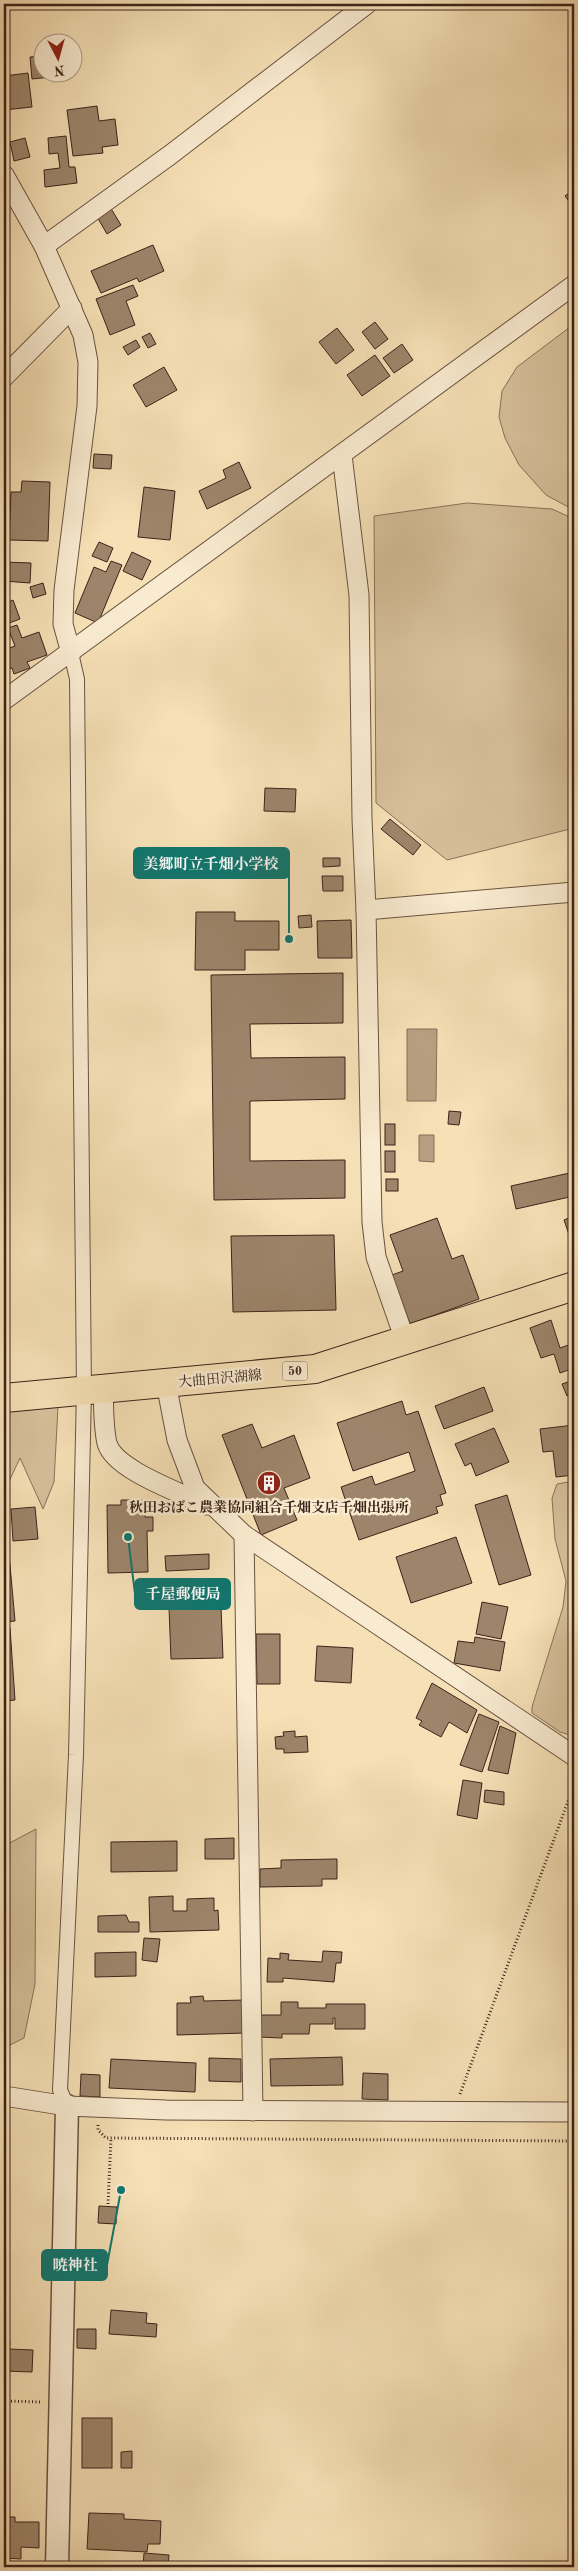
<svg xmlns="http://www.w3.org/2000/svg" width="578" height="2571" viewBox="0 0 578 2571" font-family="'Old Standard TT','Noto Serif JP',serif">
<rect width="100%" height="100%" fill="#f6e0b6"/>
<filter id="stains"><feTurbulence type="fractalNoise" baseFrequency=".004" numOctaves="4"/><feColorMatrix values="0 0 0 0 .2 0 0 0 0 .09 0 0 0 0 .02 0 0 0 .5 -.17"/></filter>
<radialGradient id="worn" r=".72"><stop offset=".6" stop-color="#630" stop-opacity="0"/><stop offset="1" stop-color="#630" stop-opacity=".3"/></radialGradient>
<g fill="#d6c09b" stroke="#89725a">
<polygon points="574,324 574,510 546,495 519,465 505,438 499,417 502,391 517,367"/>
<polygon points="467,503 552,509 574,519 574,828 447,860 376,803 374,516"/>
<polygon points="58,1407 54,1482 43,1509 20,1458 4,1492 4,1412"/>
<polygon points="574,1481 574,1735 573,1736 560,1732 532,1713 532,1707 563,1607 566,1581 555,1539 552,1498 557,1484"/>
<polygon points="36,1829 35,1984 24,2038 4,2048 4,1846"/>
</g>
<g fill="#b7a081" stroke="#866e58">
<polygon points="407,1029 437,1029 436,1101 407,1101"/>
<polygon points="419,1135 434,1135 434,1162 419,1161"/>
</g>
<g fill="#9d856b" stroke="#3c231a">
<polygon points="42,56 42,72 51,72 51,77 32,79 30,57"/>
<polygon points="28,73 32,107 4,110 4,76"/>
<polygon points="97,106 99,121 115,119 118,145 102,147 103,153 73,156 67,110"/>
<polygon points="66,136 69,167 75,167 77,183 45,187 44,170 60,168 58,153 49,154 48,138"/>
<polygon points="25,138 30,157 14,161 10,142"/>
<polygon points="574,189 574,206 573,207 565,196"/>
<polygon points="110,207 121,225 107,234 96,215"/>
<polygon points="153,245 164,271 139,282 137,278 101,293 91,271"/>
<polygon points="133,285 138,296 126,301 135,325 110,335 96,299"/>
<polygon points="375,322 388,339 375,349 362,332"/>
<polygon points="337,328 354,350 336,364 319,342"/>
<polygon points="150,333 156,344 148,348 142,337"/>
<polygon points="136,340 140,347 128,355 123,347"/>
<polygon points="402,344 413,360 394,373 383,358"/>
<polygon points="375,355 390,376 362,396 347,375"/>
<polygon points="164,367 177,390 146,407 133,385"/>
<polygon points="94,454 112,455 111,469 93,468"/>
<polygon points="239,462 251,488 207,509 199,491 226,478 223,470"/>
<polygon points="22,481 50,482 48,541 9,540 11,492 21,492"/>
<polygon points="144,487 175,491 170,540 138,537"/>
<polygon points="99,542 113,548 107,562 92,556"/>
<polygon points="132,552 151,561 142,580 123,571"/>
<polygon points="111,561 122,565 98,623 75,613 94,567 106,572"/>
<polygon points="5,562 31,563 30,583 4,581"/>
<polygon points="43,583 46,594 33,598 30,587"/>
<polygon points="13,600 20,619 4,625 4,604"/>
<polygon points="17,625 22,638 39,632 47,655 27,662 30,668 14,674 12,668 4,670 4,650 15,646 8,628"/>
<polygon points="265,788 296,789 295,812 264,811"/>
<polygon points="390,819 421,845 413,855 381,829"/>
<polygon points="323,858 340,858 340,866 323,867"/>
<polygon points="322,876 343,876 343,891 323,891"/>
<polygon points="196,912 235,912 235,921 279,921 279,950 245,950 245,970 195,970"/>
<polygon points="311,915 312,927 299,928 298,916"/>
<polygon points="351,920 352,958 318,958 317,921"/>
<polygon points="343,973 343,1023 250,1024 251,1058 345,1057 345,1099 250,1101 250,1161 345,1160 345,1198 214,1200 211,975"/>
<polygon points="449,1111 461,1112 459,1125 448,1124"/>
<rect x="385" y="1124" width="10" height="21"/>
<rect x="385" y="1151" width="10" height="21"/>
<polygon points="574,1172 574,1196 516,1209 511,1186"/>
<rect x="386" y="1179" width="12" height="12"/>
<polygon points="574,1216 574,1249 564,1220"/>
<polygon points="437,1218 452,1259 463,1255 479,1299 410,1324 392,1275 403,1271 390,1235"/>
<polygon points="334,1235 336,1310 233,1312 231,1236"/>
<polygon points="551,1320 560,1348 574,1343 574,1368 560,1373 554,1354 541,1358 530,1328"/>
<polygon points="574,1380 574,1394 567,1396 562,1384"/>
<polygon points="484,1387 493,1411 444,1429 435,1406"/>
<polygon points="402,1401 406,1415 418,1411 446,1493 440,1495 443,1505 436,1507 438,1513 359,1540 341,1487 372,1476 375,1485 415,1471 409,1452 353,1471 337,1423"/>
<polygon points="252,1424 262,1448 294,1435 310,1478 284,1488 297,1520 261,1535 222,1435"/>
<polygon points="574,1425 574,1475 556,1477 553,1451 543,1452 540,1429"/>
<polygon points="494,1428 509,1462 476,1476 471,1463 465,1466 455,1444"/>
<polygon points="507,1495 531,1575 499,1585 475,1505"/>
<polygon points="121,1500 145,1500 145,1517 153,1517 153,1531 147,1531 148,1572 108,1573 107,1505 121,1505"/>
<polygon points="35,1507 38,1539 13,1541 11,1509"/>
<polygon points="456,1537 472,1583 411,1603 396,1557"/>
<polygon points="4,1543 8,1543 15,1621 4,1622"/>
<polygon points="209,1554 209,1569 166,1571 165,1556"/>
<polygon points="482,1602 508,1607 501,1639 476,1634"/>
<polygon points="221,1607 223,1658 171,1659 169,1608"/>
<polygon points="10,1628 15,1700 4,1701 4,1629"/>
<polygon points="256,1634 280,1634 280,1684 257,1684"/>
<polygon points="475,1637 505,1642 500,1671 454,1663 458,1641 474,1643"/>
<polygon points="317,1646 353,1648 351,1683 315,1681"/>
<polygon points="432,1683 477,1710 467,1733 449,1722 441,1737 419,1725 422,1721 416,1718"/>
<polygon points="479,1714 499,1722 482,1772 460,1765"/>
<polygon points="500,1726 516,1733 508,1774 488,1770"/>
<polygon points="295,1731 295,1737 307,1736 308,1752 284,1753 284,1749 276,1749 275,1737 284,1736 283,1732"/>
<polygon points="463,1780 482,1783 477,1819 457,1815"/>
<polygon points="485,1790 504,1792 504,1805 484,1802"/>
<polygon points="234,1838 234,1859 205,1859 205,1839"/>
<polygon points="177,1841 177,1871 111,1872 111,1842"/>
<polygon points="337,1859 337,1879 322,1879 322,1886 260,1887 260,1869 281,1868 281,1860"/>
<polygon points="173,1896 173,1911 187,1911 187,1899 214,1898 214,1911 218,1910 219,1930 150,1932 149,1897"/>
<polygon points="126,1915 129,1922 139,1922 139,1932 98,1932 98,1916"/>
<polygon points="144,1938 160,1939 157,1962 142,1960"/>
<polygon points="323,1951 342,1952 341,1963 336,1963 334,1982 283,1978 283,1982 267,1982 268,1958 280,1959 280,1953 289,1954 288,1960 322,1962"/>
<polygon points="136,1952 136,1976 95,1977 95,1953"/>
<polygon points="203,1996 204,2001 245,2000 246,2033 177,2035 177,2003 191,2003 190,1997"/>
<polygon points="281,2002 298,2002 298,2008 326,2008 326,2004 365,2004 365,2029 335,2029 335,2018 333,2018 333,2024 310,2024 309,2034 282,2034 282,2038 258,2037 258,2015 281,2015"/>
<polygon points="342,2057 343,2085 271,2086 270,2059"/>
<polygon points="209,2058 241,2059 241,2082 209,2081"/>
<polygon points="111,2059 196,2063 195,2092 109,2088"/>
<polygon points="363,2073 388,2074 388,2100 362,2099"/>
<polygon points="81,2074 100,2075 100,2097 80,2096"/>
<polygon points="99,2206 117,2207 116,2224 98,2223"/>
<polygon points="111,2310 147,2313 146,2323 157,2324 156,2337 109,2334"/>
<polygon points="77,2329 96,2329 96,2349 77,2348"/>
<polygon points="4,2341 10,2342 9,2349 33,2350 32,2372 4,2371"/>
<rect x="82" y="2418" width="30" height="50"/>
<polygon points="132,2451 132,2468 121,2468 121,2452"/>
<polygon points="89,2513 124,2514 124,2519 161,2521 160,2544 148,2544 147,2552 87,2549"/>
<polygon points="4,2517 15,2517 15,2522 39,2522 39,2548 21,2547 21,2559 4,2558"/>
<polygon points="144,2553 169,2555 168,2567 143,2567"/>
</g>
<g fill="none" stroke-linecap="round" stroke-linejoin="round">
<g stroke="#6a5241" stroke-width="16">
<polyline id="pedestrian" points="67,2106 60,2090 76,1755 84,1390 77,679 71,653"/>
</g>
<g stroke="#6a5241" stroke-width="21">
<g id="minor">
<polyline points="4,175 44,246 83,335 88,362 87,406 64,590 63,624 71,653"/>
<polyline points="44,246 170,155 367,4"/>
<polyline points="4,377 72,308"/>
<polyline points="342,455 359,595 362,819 366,910 372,1222 376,1257 405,1340"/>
<polyline points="4,700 574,285"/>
<polyline points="366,910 574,892"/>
<polyline points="166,1383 177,1440 195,1488 244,1535 574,1756"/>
<path d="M103,1388C104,1406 103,1426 107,1443C114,1470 182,1493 206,1505"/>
<polyline points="244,1535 253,2111"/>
<polyline points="4,2096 67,2106 166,2110 574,2112"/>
</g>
</g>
<g stroke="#6a5241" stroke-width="25">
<polyline id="tertiary" points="57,2567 67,2106"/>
</g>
<g stroke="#3c231a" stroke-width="30">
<polyline id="primary" points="4,1398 315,1369 574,1286"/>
</g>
<g stroke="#3c231a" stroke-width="3" stroke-dasharray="1 2.5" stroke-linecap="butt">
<polyline points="460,2094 574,1785"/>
<polyline points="98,2125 98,2130 106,2138 574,2141"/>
<polyline points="108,2204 111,2138"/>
<polyline points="4,2401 41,2402"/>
</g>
<use href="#pedestrian" stroke="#f9ebd0" stroke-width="14"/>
<use href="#minor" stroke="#f9ebd0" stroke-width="19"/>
<use href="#tertiary" stroke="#f9ebd0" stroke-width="22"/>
<use href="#primary" stroke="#f6e0b6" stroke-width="28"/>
</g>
<defs>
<g id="building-disc" transform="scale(1.25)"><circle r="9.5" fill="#8f2418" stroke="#f9ebd0"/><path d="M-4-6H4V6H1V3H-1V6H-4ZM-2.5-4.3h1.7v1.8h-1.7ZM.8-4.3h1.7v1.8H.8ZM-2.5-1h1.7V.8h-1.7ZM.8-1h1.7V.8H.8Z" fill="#fff"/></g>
</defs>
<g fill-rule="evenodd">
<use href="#building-disc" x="269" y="1483"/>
</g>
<g text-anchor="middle" stroke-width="5" stroke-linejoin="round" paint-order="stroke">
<rect fill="#f9ebd0" stroke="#755f51" stroke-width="1" x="282.5" y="1361.5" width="25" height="19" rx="4"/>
<g font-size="12" font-weight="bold" fill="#3c231a">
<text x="295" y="1375">50</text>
</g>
<g font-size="14" fill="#3c231a" stroke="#f9ebd0">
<text transform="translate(220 1378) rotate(-5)" y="5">大曲田沢湖線</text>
</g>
<g font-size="14" font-weight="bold" fill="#3c231a" stroke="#f9ebd0">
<text x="269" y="1512">秋田おばこ農業協同組合千畑支店千畑出張所</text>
</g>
</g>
<path fill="none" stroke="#0f766e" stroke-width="2" d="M289 939L289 863M128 1537L135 1594M121 2190L107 2265"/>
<g fill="#0f766e" stroke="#f9ebd0" stroke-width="2">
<circle cx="289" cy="939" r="5"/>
<circle cx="128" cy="1537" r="5"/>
<circle cx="121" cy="2190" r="5"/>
</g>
<g fill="#0f766e" stroke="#0f766e" stroke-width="2">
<rect x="134" y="848" width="155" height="30" rx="5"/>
<rect x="135" y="1579" width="95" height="30" rx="5"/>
<rect x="42" y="2250" width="65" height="30" rx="5"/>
</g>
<g font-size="15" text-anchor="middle" font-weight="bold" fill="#fff">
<text x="211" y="869">美郷町立千畑小学校</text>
<text x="183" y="1599">千屋郵便局</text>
<text x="75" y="2270">暁神社</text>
</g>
<rect width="578" height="2571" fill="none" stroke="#f6e0b6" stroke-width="20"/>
<rect x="5" y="5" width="568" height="2561" fill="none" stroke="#3c231a" stroke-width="2.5"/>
<rect x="10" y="10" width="558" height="2551" fill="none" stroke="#3c231a"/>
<g transform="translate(58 58) rotate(174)"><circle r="24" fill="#f9ebd0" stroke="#ad9b87"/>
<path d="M0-4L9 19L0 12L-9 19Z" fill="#8f2418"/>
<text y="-8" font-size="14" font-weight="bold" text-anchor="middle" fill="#3c231a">N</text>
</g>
<rect width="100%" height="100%" filter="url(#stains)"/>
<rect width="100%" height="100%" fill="url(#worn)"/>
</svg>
